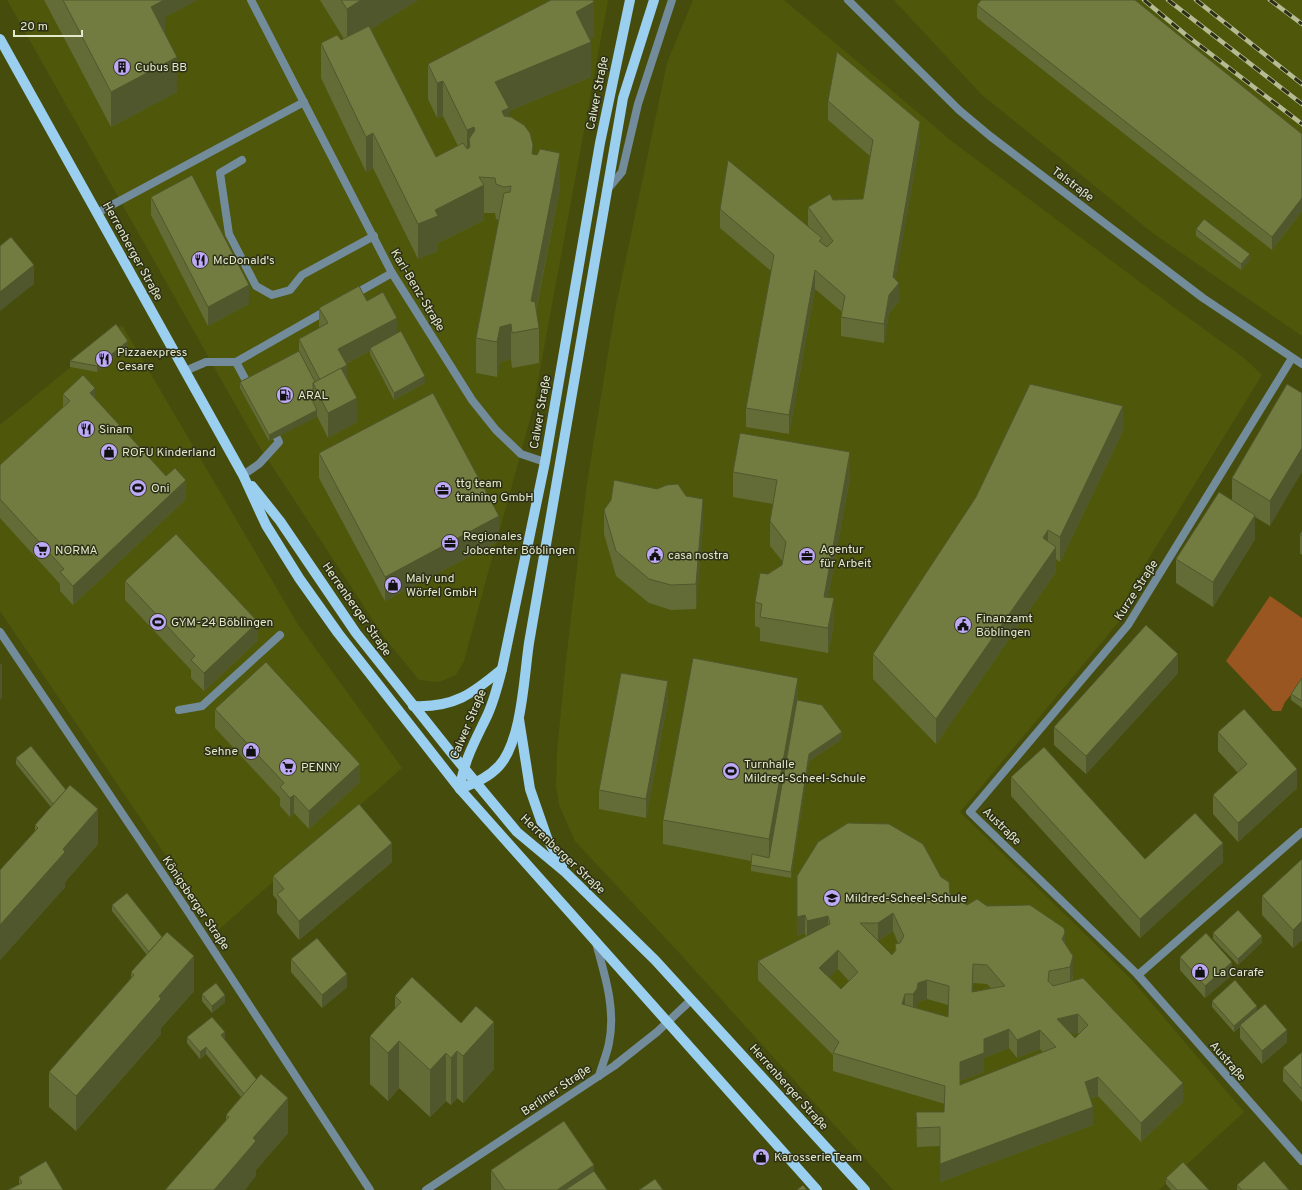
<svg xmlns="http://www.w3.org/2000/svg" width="1302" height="1190" viewBox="0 0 1302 1190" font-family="Overpass,sans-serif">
<rect width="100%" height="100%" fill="#464d0c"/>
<g fill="#4f570a">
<polygon points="7,0 608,0 533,408 464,661 456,675 439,682 419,680 384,637 257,443"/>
<polygon points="693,0 784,0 954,143 1172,306 1244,358 1262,375 1130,589 1122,618 960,812 1132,980 1244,1112 1159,1190 893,1190 684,958 575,841 559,805 556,786 557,752 566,660 587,483 615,311 667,63"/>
<polygon points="894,0 1302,0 1302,336 1154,234 981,94"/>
<polygon points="122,325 297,623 402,768 217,931 0,611 0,425"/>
</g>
<polygon fill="#995620" points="1270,596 1302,618 1302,681 1285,702 1281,711 1273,711 1226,661"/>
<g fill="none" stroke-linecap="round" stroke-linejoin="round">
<g stroke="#738c9c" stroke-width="8">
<polyline points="242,160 220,173 229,234 256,286 272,295 290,290 302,275 374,236"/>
<polyline points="353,295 392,273"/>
<polyline points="236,362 329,309"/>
<polyline points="185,371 206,362 236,362 250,388"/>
<polyline points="243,475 259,464 279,442 272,428"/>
<polyline points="179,710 202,706 280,635"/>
</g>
<g stroke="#738c9c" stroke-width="8">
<polyline points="251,0 392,273 472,400 496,430 521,454 545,462"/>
<polyline points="848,0 959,110 990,136 1203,298 1302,364"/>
<polyline points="607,190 622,172 638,104 672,0"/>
<polyline points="97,213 304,102"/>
<polyline points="1292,358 1128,625 970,812 1138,975 1302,1161"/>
<polyline points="0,632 187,910 370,1190"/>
<polyline points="1138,975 1302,832"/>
</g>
<g stroke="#738c9c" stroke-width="8">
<path d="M596,943C605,976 616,1009 609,1043C607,1054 602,1065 599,1076"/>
<polyline points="426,1190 614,1066 657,1032 691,1000"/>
</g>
<g stroke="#9acff0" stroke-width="10">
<polyline points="0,39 243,475 266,525 299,578 338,633 460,789 817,1190"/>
<polyline points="252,486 280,521 356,633 449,750 517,832 565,872 655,960 865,1190"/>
<path d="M413,706C454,708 472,694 502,669"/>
<polyline points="519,719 530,789 547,838 562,866"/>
<path d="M460,789C474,783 488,778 499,766C522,741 524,676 529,643L623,98L654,0"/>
<path d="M460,789C463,762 475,741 487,716C494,701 498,685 502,669L545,462L600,143L630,0"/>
</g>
<g stroke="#b5bc93" stroke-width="4.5">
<g id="rail">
<polyline points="1144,0 1186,35 1302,124"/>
<polyline points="1168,0 1302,104"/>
<polyline points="1196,0 1302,84"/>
<polyline points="1270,0 1302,24"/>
</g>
</g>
<use href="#rail" stroke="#2d3017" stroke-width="3" stroke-dasharray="9" stroke-linecap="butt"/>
</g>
<g fill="#636b37" fill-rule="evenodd">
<polygon points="44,0 197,0 165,17 165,34 177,92 111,127"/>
<polygon points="320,0 418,0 371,29 436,157 458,146 443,116 437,118 428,99 428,64 594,37 590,39 591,77 509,111 509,117 533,154 560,188 536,311 539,328 539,363 512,368 511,359 500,362 497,377 476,373 476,338 499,220 496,219 495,213 484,213 484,220 438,243 438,251 418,259 373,168 366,172 321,78 321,43 341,40 344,39"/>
<polygon points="977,5 1302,134 1302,211 1272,250 977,18"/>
<polygon points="828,101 920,141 895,280 899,301 889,313 884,343 841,336 841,317 842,312 815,289 789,434 746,427 746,408 771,271 720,228 720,209 810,229 808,225 808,207 833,200 863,199 870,156 828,120"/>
<polygon points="151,197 249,304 208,326 151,215"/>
<polygon points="1196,229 1250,260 1241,270 1196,236"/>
<polygon points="367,301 397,333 425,383 394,400 370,354 370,351 346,364 347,378 357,422 328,438 317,416 269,441 240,388 240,382 299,351 299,339 320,328 319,326 319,308"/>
<polygon points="128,347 97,372 70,367 70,361"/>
<polygon points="1287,384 1270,526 1255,517 1255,539 1213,607 1176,583 1176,559 1232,499 1232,478"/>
<polygon points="63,394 95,398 186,499 73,605 60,591 60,584 0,518 0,465 63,407"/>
<polygon points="1123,431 1060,562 1056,559 1056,572 936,744 873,679 873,654"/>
<polygon points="319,453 499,541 385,601 319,478"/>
<polygon points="733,472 850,477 828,598 834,623 828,653 760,641 760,628 755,626 755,602 768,574 782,565 783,562 770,546 770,521 773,504 733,497"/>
<polygon points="604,510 703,524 696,609 671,610 649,603 616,576 604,534"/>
<polygon points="1302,531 1302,555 1300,553 1300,534"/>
<polygon points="125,581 258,640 204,691 191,678 191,670 125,600"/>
<polygon points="1178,673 1086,774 1054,745 1054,727"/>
<polygon points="1302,678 1302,708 1291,700 1291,694"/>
<polygon points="668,700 646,818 599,809 599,790"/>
<polygon points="798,701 842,739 809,761 791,878 751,871 751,861 663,844 663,820"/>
<polygon points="215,709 360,782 309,829 294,813 290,817 280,806 280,798 215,728"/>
<polygon points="1218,732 1297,788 1238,842 1213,814 1213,795 1238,773 1218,751"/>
<polygon points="16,758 98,844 65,882 65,887 0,960 0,870 35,831 35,825 51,807 16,764"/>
<polygon points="1011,777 1145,859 1223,862 1140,938 1011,796"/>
<polygon points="1302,859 1302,940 1293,948 1262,915 1262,896"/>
<polygon points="392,862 299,940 277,913 277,900 273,895 273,876"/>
<path d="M797,876L950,894L967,905L987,906L1065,944L1073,975L1072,981L1183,1102L1141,1142L1098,1096L1090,1099L1093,1125L940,1182V1146L917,1147L916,1112H944L945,1104L833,1071V1055L758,980V961L806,937L805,933L797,936ZM893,931L898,943L895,944V951L892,955L878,941ZM838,969L849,981L841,989L829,977ZM973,983L987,984L991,988L973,992ZM927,999L948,1005V1017L916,1008L918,1002ZM1078,1033L1079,1034L1075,1038L1071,1034ZM1009,1048L1017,1058L1040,1049L1043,1052L960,1085V1081L984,1072V1058Z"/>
<polygon points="112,905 194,991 161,1028 161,1034 76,1131 49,1107 49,1072 131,978 131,972 147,955 112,911"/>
<polygon points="1213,933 1262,942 1238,965 1213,939"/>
<polygon points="1180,957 1232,975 1205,998 1180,970"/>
<polygon points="291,959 347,987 322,1008 291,972"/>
<polygon points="202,994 225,1002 212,1013 202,1001"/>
<polygon points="395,996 494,1069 463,1103 457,1098 451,1105 446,1101 430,1117 399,1088 388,1101 370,1084 370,1036 395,1009"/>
<polygon points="1212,1001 1257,1011 1287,1042 1262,1064 1240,1038 1240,1027 1234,1032 1212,1007"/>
<polygon points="187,1037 225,1039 224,1039 288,1133 256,1170 256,1176 226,1120 226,1115 241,1097 206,1054 200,1059 187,1043"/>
<polygon points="1302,1052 1302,1102 1283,1081 1283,1068"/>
<polygon points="491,1170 594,1171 607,1190 491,1190"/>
<polygon points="19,1177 63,1190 19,1184"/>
<polygon points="1166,1178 1209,1190 1171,1190 1166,1184"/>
<polygon points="1237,1185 1289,1190 1237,1190"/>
</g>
<g fill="#50572d">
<polygon points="158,0 197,0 165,17 165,34 151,7"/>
<polygon points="361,0 418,0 347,44 347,9"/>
<polygon points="594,2 594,37 576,47 576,12"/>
<polygon points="591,42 591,77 509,111 509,143 495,82"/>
<polygon points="177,57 177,92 111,127 111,92"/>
<polygon points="443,81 443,116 437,118 437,83"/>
<polygon points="920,122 920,141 894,289 899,283 899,301 889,313 884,343 884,324"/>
<polygon points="474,127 474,162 470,147 469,139 469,164 467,165 467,130"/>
<polygon points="373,133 373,168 366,172 366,137"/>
<polygon points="560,153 560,188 532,329 531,301"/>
<polygon points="484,185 484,220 438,243 438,251 418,259 418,224 435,210"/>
<polygon points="1302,198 1302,211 1272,250 1272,237"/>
<polygon points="1250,254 1250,260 1241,270 1241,264"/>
<polygon points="34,265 34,284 0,311 0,292"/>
<polygon points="815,270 815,289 789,434 789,415"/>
<polygon points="249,285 249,304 208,326 208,307"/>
<polygon points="397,318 397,337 370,348 370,351 338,368 338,349"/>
<polygon points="511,324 511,359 500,362 497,377 497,342 500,327"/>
<polygon points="128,341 128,347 97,372 97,366"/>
<polygon points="347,365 347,384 338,370"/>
<polygon points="425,376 425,383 394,400 394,393"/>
<polygon points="95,388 95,406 90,393"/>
<polygon points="357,398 357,422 328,438 328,413"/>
<polygon points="1123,406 1123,431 1060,562 1060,537"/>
<polygon points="317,410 317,417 269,441 269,435"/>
<polygon points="1302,448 1302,472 1270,526 1270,501"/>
<polygon points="850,452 850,477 824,621 824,597"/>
<polygon points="186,480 186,499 73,605 73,586"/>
<polygon points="703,499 703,524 696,609 696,584"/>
<polygon points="1255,515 1255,539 1213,607 1213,582"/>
<polygon points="499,516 499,541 385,601 385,577"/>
<polygon points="1048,530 1048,555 1043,538"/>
<polygon points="1056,547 1056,572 936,744 936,719"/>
<polygon points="834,598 834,623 828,653 828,628"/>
<polygon points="258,622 258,640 204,691 204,673"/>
<polygon points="1178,654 1178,673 1086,774 1086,756"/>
<polygon points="2,663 2,698 0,700 0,665"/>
<polygon points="798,678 798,703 769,864 769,839"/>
<polygon points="668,681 668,700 646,818 646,799"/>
<polygon points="842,732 842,739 809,761 791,878 791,872 809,754"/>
<polygon points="360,764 360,782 309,829 309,811"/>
<polygon points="1297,769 1297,788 1238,842 1238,823"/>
<polygon points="294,795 294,813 290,817 290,798"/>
<polygon points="98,809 98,844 65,882 65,887 0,960 0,925 63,849"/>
<polygon points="392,843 392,862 299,940 299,921"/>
<polygon points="1223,843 1223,862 1140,938 1140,919"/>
<polygon points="893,913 893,931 878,941 878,923"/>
<polygon points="805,915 805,933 797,936 797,917"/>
<polygon points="828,916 828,935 807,940 807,921"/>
<polygon points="1302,921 1302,940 1293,948 1293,930"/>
<polygon points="1065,933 1065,952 1062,939"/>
<polygon points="1262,936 1262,942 1238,965 1238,959"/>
<polygon points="838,950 838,969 819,987 819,968"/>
<polygon points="194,956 194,991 161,1028 161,1034 76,1131 76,1096 159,996"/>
<polygon points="1073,956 1073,975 1070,986 1070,967"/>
<polygon points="1232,962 1232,975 1205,998 1205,986"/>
<polygon points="973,964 973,983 972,1011 972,992"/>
<polygon points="347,974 347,987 322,1008 322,995"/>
<polygon points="927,980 927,999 918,1002 917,1008 913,1012 913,994 918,983"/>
<polygon points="905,994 905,1013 902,1004"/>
<polygon points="225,995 225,1002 212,1013 212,1006"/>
<polygon points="1257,1006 1257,1012 1240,1025 1240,1027 1234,1032 1234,1026"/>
<polygon points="1078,1014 1078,1033 1057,1037 1057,1019"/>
<polygon points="494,1022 494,1069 463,1103 463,1056"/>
<polygon points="1009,1029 1009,1048 984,1058 984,1072 960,1081 960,1062 984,1039"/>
<polygon points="1040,1030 1040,1049 1017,1058 1017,1040"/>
<polygon points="1287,1030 1287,1042 1262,1064 1262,1051"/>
<polygon points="225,1032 225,1039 221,1042 221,1035"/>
<polygon points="399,1041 399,1088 388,1101 388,1053"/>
<polygon points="206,1047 206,1054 200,1059 200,1052"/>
<polygon points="457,1051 457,1098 451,1105 451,1058"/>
<polygon points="446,1053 446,1101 430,1117 430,1070"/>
<polygon points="1098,1077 1098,1096 1085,1101 1085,1082"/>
<polygon points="1183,1083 1183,1102 1141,1142 1141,1123"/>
<polygon points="288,1098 288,1133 256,1170 256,1176 245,1190 214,1190 253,1138"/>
<polygon points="1093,1107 1093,1125 940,1182 940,1164"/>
<polygon points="594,1165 594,1190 557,1190"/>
</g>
<g fill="#737c40" stroke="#50572d" fill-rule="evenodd">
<polygon points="63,0 164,0 151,7 177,57 111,92"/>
<polygon points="341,0 361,0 347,9"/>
<polygon points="551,0 593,0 594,2 576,12 591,42 495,82 509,108 502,111 504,116 511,117 524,125 530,133 533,145 532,154 537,155 540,149 560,153 531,301 535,302 539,328 512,333 511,324 500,327 497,342 476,338 504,193 510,192 511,186 504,187 496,184 495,178 479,177 484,185 435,210 438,216 418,224 373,133 366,137 321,43 337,35 341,40 369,26 436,157 463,143 467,149 470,147 469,139 475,130 474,127 467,130 443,81 437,83 428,64"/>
<polygon points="981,0 1135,0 1302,134 1302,198 1272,237 977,5"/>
<polygon points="837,52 920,122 893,277 899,283 889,295 884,324 841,317 845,296 815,270 789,415 746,408 774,255 720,209 728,160 822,238 819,241 827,247 833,241 808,207 830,194 833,200 863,199 873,140 828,101"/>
<polygon points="192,175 249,285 208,307 151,197"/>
<polygon points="1204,219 1250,254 1241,264 1196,229"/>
<polygon points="11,237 34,265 0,292 0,246"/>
<polygon points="359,286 367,301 383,292 397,318 338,349 347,365 320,380 299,339 328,323 319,308"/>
<polygon points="116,324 128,341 97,366 70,361"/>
<polygon points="401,331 425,376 394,393 370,348"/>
<polygon points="299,351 315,382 313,383 313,402 317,410 269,435 240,382"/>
<polygon points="341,368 357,398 328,413 313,383"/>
<polygon points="83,375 95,388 90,393 166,476 175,468 186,480 73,586 60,572 64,569 0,499 0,465 70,401 63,394"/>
<polygon points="1030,384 1123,406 1060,537 1048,530 1043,538 1056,547 936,719 873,654 976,497"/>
<polygon points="1287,384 1302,393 1302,448 1270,501 1232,478"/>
<polygon points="433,393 499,516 385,577 319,453"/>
<polygon points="740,433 850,452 824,597 834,598 828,628 760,617 762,604 755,602 760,573 768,574 782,565 786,542 770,521 777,480 733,472"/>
<polygon points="614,480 657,489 667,485 678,484 686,496 703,499 696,584 671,585 649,579 616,551 604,510 611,500"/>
<polygon points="1219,492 1255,515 1213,582 1176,559"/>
<polygon points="1302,531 1302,536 1300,534"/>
<polygon points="176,534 258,622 204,673 191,660 195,656 125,581"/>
<polygon points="1146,625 1178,654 1086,756 1054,727"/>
<polygon points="693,658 798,678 769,839 663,820"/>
<polygon points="266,662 360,764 309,811 294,795 290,798 280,787 284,783 215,709"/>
<polygon points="621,673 668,681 646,799 599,790"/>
<polygon points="1302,678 1302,701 1291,694"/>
<polygon points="797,700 822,705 842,732 809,754 791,872 751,865 752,854 769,858"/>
<polygon points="1244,709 1297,769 1238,823 1213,795 1247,764 1218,732"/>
<polygon points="31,746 66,790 53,804 16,758"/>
<polygon points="1044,747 1145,859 1195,813 1223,843 1140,919 1011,777"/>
<polygon points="70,785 98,809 63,849 65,852 0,925 0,870 38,828 35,825"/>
<polygon points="359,804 392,843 299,921 277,894 284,889 273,876"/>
<path d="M848,823L889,824L923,844L941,877L949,882L950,894L967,905L977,899L987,906L1030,905L1064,928L1065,933L1062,939L1073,956L1070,967L1049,971L1048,981L1053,986L1083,978L1183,1083L1141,1123L1098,1077L1085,1082L1093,1107L940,1164V1127L917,1128L916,1112H944L945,1086L833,1053L839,1042L758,961L830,924L828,916L807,921L805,915L797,917V876L818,842ZM893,913L904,936L900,943L895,944L896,950L892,955L860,923H878ZM838,950L858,972L841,989L819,968ZM973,964L987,965L1005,986L972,992ZM927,980L949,986L948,1017L902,1004L905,994H913L917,989L918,983ZM1078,1014L1088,1025L1075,1038L1057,1019ZM1009,1029L1017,1040L1040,1030L1056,1047L960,1085V1062L984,1053V1039Z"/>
<polygon points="1302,859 1302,921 1293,930 1262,896"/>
<polygon points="127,893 162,937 149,952 112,905"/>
<polygon points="1238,910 1262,936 1238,959 1213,933"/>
<polygon points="167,932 194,956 159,996 161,999 76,1096 49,1072 134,975 131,972"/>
<polygon points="1206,933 1232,962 1205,986 1180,957"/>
<polygon points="317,938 347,974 322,995 291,959"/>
<polygon points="412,977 461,1023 476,1006 494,1022 463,1056 457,1051 451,1058 446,1053 430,1070 399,1041 388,1053 370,1036 401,1002 395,996"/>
<polygon points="1235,980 1257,1006 1234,1026 1212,1001"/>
<polygon points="216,983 225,995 212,1006 202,994"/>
<polygon points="1265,1004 1287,1030 1262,1051 1240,1025"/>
<polygon points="212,1017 225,1032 221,1035 257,1080 244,1094 206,1047 200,1052 187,1037"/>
<polygon points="1302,1052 1302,1089 1283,1068"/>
<polygon points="261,1074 288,1098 253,1138 256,1141 214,1190 165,1190 229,1117 226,1115"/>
<polygon points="564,1121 594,1165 557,1190 505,1190 491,1170"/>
<polygon points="46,1161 63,1190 8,1190 22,1183 19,1177"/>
<polygon points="1264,1161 1289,1190 1242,1190 1237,1185"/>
<polygon points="1183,1162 1209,1190 1177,1190 1166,1178"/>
<polygon points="594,1171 607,1190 565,1190"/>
<polygon points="655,1179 663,1190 639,1190"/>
<polygon points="803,1185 807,1190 797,1190"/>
</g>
<defs>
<g id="building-disc" transform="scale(0.9)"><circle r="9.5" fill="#bda9f5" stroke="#2d3017"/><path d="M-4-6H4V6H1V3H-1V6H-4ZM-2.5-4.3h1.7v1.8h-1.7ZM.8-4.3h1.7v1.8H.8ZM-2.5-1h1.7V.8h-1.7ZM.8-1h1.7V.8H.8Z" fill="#111"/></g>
<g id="restaurant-disc" transform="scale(0.9)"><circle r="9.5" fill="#bda9f5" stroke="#2d3017"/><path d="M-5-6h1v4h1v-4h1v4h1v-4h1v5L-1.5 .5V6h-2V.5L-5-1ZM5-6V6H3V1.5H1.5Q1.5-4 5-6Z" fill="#111"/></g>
<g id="fuel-disc" transform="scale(0.9)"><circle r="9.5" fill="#bda9f5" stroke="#2d3017"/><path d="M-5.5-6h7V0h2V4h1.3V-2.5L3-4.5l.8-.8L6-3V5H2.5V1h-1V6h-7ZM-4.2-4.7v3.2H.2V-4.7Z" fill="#111"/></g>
<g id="shop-disc" transform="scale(0.9)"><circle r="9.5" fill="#bda9f5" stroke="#2d3017"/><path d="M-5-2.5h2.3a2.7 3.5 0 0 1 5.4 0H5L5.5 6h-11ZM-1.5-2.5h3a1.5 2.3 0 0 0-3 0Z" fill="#111"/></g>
<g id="stadium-disc" transform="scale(0.9)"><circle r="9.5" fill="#bda9f5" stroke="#2d3017"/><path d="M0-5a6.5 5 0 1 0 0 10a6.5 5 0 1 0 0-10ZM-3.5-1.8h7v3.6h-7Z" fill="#111"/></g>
<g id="office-disc" transform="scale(0.9)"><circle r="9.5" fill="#bda9f5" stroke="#2d3017"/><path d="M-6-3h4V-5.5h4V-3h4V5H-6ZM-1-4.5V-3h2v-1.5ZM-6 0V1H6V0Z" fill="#111"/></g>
<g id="supermarket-disc" transform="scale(0.9)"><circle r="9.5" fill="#bda9f5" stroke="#2d3017"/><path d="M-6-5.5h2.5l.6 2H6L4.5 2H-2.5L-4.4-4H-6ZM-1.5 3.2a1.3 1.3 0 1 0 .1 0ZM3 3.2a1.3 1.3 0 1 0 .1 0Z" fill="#111"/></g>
<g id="civic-disc" transform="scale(0.9)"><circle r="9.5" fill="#bda9f5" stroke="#2d3017"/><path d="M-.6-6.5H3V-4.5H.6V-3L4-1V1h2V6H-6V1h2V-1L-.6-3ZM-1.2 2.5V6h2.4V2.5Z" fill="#111"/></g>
<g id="school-disc" transform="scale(0.9)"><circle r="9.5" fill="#bda9f5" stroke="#2d3017"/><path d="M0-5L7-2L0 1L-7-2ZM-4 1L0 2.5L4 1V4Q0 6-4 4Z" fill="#111"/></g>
</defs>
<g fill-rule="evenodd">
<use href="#building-disc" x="122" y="67"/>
<use href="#restaurant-disc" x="200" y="260"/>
<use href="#restaurant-disc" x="104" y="359"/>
<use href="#fuel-disc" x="285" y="395"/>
<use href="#restaurant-disc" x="86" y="429"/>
<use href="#shop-disc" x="109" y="452"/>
<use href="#stadium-disc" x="138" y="488"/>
<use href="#office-disc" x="443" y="490"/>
<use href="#office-disc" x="450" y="543"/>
<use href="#supermarket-disc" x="42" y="550"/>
<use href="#civic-disc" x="655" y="555"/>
<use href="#office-disc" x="807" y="556"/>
<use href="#shop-disc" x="393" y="585"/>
<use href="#stadium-disc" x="158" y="622"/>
<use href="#civic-disc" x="963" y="625"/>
<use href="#shop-disc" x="251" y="751"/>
<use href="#supermarket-disc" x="288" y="767"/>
<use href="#stadium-disc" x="731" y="771"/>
<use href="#school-disc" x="832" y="898"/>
<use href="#shop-disc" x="1200" y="972"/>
<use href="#shop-disc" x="761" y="1157"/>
</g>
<g text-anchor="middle" stroke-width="3" stroke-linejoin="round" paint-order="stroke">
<g font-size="12" fill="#e2e8c9" stroke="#2d3017" text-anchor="start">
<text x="135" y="71">Cubus BB</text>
<text x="213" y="264">McDonald's</text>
<text x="117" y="356">Pizzaexpress<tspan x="117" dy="14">Cesare</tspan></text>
<text x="298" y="399">ARAL</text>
<text x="99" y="433">Sinam</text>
<text x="122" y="456">ROFU Kinderland</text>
<text x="456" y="487">ttg team<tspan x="456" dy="14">training GmbH</tspan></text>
<text x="151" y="492">Oni</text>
<text x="463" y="540">Regionales<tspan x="463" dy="14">Jobcenter Böblingen</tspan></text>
<text x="820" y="553">Agentur<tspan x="820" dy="14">für Arbeit</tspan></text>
<text x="55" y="554">NORMA</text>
<text x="668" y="559">casa nostra</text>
<text x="406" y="582">Maly und<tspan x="406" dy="14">Wörfel GmbH</tspan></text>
<text x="976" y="622">Finanzamt<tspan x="976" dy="14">Böblingen</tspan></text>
<text x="171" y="626">GYM-24 Böblingen</text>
<text x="238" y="755" text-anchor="end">Sehne</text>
<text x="744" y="768">Turnhalle<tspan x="744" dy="14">Mildred-Scheel-Schule</tspan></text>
<text x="301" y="771">PENNY</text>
<text x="845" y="902">Mildred-Scheel-Schule</text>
<text x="1213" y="976">La Carafe</text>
<text x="774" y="1161">Karosserie Team</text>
</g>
<g font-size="12" fill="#e2e8c9" stroke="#2d3017">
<text transform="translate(597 93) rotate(-79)" y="4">Calwer Straße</text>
<text transform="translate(1073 184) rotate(37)" y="4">Talstraße</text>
<text transform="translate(133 251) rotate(61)" y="4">Herrenberger Straße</text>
<text transform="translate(418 290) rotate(59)" y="4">Karl-Benz-Straße</text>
<text transform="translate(540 412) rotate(-80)" y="4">Calwer Straße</text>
<text transform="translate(1136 590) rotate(-57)" y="4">Kurze Straße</text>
<text transform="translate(357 609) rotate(55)" y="4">Herrenberger Straße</text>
<text transform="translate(468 724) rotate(-67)" y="4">Calwer Straße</text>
<text transform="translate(1002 826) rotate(44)" y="4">Austraße</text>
<text transform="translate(563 854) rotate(43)" y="4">Herrenberger Straße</text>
<text transform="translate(196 903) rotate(56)" y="4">Königsberger Straße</text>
<text transform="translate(1228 1061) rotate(49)" y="4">Austraße</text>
<text transform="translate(789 1087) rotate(48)" y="4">Herrenberger Straße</text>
<text transform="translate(556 1090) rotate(-34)" y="4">Berliner Straße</text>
</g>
</g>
<path d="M14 30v6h68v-6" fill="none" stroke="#e2e8c9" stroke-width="2"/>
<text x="20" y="30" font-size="12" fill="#e2e8c9" stroke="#2d3017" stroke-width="3" paint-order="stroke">20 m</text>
</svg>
